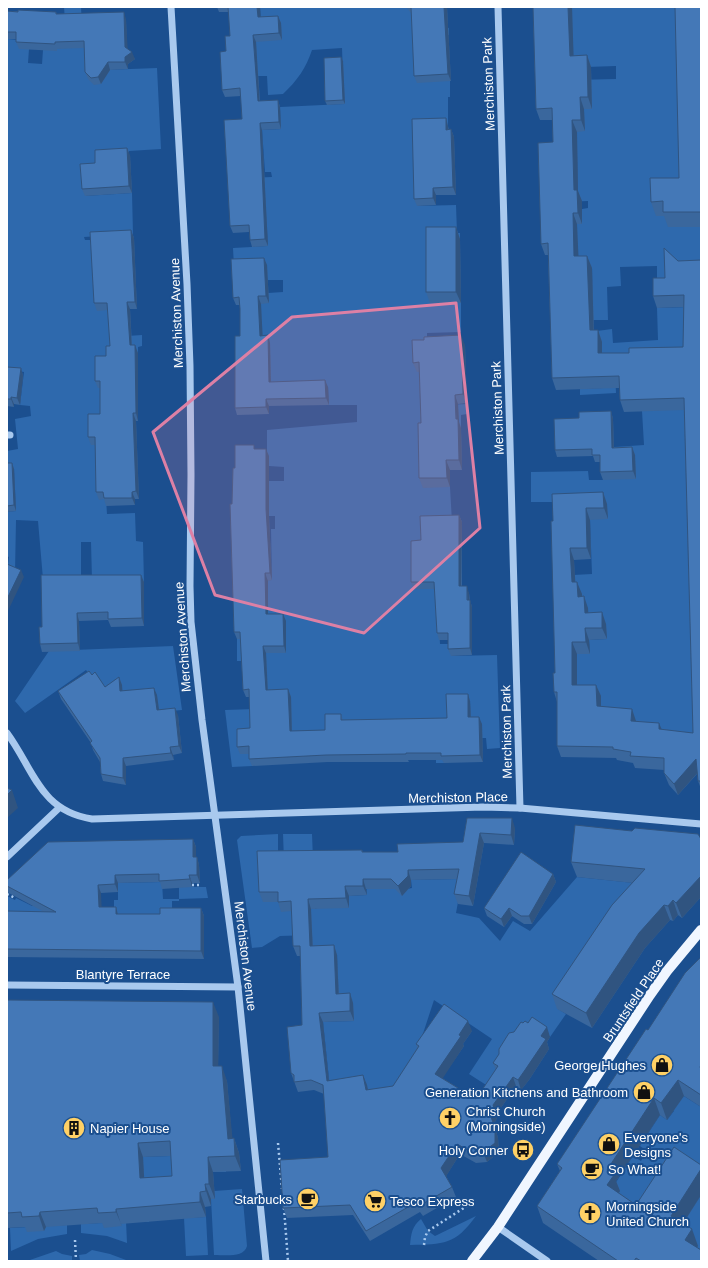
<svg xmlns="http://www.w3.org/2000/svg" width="708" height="1268" viewBox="0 0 708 1268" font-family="Helvetica,sans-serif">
<rect width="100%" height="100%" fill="#1b4f8f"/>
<g fill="#2e69ad">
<path d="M64,7H81C83,42 82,42 104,70L157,68L161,149L129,151V155L85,196L132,193L133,234L84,237L85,240H93L130,309L112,337L142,335V346L138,347V353H109L133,388L100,445L99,499H106L107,514L135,513L136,541L143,542L144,582L110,583L92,580L91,542H81V581L43,579L38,521L16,520L15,573L7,572L9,557L7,556V512L16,511L14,469L7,470V451L18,449L15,419L31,416L30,406L20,405L24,372L18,371L7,375V39L19,40L29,49L28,63L42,64L43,50L59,21H65Z"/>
<path d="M260,7H412L414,29L449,28V35L416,36L450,81V97H448V126L417,206L456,205L457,233H460V239L430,238V303H461V332L427,333V349L417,372H428L424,406L467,404V414L461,415V432L423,487H450L452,522L424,547L414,589H437L440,644H451V656L497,655L500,748L487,749L486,738H482L471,724L470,701L449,725H443L444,763H436V726L423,738L424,760H408V753L328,737L299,744L243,661H237V639L268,638L273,653H286L268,621L235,582L272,580L271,529H275V516H255L269,481H284V467L269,466V457H267V430L357,422V405H329L328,387L271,389L262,336L243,328L268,293L283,292V280H268L234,267L233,248L268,246L264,182L248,178L272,177L271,172H265L262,130L281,129L280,107L344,104L342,48L312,50C306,68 297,81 283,94L268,95L267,76H258L250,57L261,24Z"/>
<polygon points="537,7 681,7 684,172 668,216 700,227 701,272 657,290 657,266 620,267 621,286 607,287 608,320 593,320 592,268 561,269 572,225 582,209 588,208 588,201 562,202 578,189 575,80 616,79 616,66 557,68"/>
<polygon points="690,307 697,738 618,743 559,667 577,667 577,654 590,653 589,640 607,639 589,624 576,594 573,575 592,574 590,520 556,502 531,502 531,472 588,471 589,480 603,480 614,456 614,447 644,445 642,411 660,410 615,371 616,393 580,395 580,389 603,388 597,331 612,329 613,343 658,340 657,308"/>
<polygon points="173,646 182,710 159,712 108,694 95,682 86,670 25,713 15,701 49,651"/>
<polygon points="255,709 252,766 232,767 225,710"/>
<polygon points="278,834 278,861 284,861 283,834 312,834 315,909 349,896 367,895 366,881 407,889 412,888 411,880 459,879 466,859 456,913 479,918 500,941 513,921 530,931 577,877 634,883 659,880 558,1009 566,1014 550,1037 536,1027 496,1085 511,1095 508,1099 469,1074 492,1039 434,1000 415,1058 389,1094 330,1088 323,1022 354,1021 339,1003 337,955 313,956 312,935 280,936 262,947 252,948 237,840 241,836"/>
<polygon points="162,882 163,899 179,899 179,883 188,887 206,887 208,898 179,899 179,901 172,901 172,911 176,918 114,922 114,900 118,900 118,883"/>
<polygon points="7,896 15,900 16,898 32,906 42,905 57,921 7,914"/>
<polygon points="676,1091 701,1107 701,1177 649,1210 616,1198 613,1187 633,1156 641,1161 647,1151 640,1146 660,1115 667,1120 674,1111"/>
<polygon points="225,1154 226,1172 213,1172 213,1180 148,1200 149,1222 145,1222 142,1186 143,1157"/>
<path d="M242,1189L247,1246C244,1258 225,1255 214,1255L211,1199L215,1198L214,1191Z"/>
<polygon points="701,1195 701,1261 691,1257 697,1246 659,1261"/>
<path d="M476,1216C455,1245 444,1244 410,1245C411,1234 412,1226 421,1219L428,1231L435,1236Z"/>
<polygon points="206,1217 208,1255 186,1256 184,1218"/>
<polygon points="121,1221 126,1221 127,1243 107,1236 81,1233 81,1224 102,1223 121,1226"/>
<polygon points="67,1225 67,1234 38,1239 11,1251 10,1228"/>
<polygon points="92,1250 110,1254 126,1260 80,1261 79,1255 86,1254"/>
<polygon points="56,1251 62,1254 72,1256 72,1261 27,1261"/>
</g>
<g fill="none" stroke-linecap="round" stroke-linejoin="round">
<g stroke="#a9c9ee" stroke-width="2.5" stroke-dasharray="2 3" stroke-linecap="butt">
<polyline points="192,885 202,885"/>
<polyline points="7,894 15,898 15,897"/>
<polyline points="278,1143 282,1189"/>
<polyline points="284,1208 288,1261"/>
<polyline points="75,1240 76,1261"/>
<polyline points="424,1245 425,1237 428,1231 473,1202"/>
</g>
<g stroke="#a9c9ee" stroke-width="7">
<polyline points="171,7 187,284 190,366 191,475 190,586 191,622 202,720 238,987 266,1261"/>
<polyline points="498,7 520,808"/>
<polyline points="7,435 10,435"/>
<path d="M7,733C34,770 40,811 92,819L483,807L520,808L701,824"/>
<polyline points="7,857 59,808"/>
<polyline points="7,985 238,987"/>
<polyline points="498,1227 547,1261"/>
</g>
<polyline stroke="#f0f6ff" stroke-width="10" points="472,1261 498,1227 650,995 667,971 701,930"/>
</g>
<g fill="#3a679d" fill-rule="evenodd">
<polygon points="217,7 260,7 260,17 278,16 281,23 282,40 256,42 260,101 278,100 280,107 281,129 262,130 268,246 252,247 250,240 249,232 233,233 230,226 242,119 241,96 225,97 222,90 226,51 230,36 229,12 219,12"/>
<polygon points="406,7 447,7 451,81 417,83 414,76 411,13"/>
<polygon points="533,7 572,7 573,56 587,55 591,67 592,109 584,109 585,131 577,132 578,191 582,201 582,224 577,224 578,256 587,256 592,268 594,330 598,330 602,342 602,353 629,353 683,347 683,307 657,308 653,296 678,261 701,260 701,789 698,781 697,774 678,795 669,785 664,773 664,770 635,768 633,763 617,760 616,758 561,757 557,746 557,702 554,692 555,673 553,521 603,492 607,504 608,519 590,520 591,559 574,560 575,582 582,594 582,597 588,608 588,613 606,624 607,639 589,640 590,654 577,654 577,685 596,685 601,696 601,706 636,721 662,729 693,733 684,410 624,412 620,400 619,388 556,390 552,378 548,255 545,255 541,244 553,142 552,120 540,120 536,109"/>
<polygon points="701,7 701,227 668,227 664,216 656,216 651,202 679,178"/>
<polygon points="7,11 56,12 57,14 126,19 127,49 135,59 128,64 128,69 110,70 101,84 94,85 88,79 85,72 84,48 57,49 57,51 19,49 16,42 16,39 7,39"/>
<polygon points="341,57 343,61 345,104 327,105 325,101"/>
<polygon points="448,126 449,130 451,129 454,137 456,195 436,195 436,205 417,206 414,199"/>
<polygon points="130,155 132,193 85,196 82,189 95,163"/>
<polygon points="456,227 460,239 461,303 430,303 426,292"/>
<polygon points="131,230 134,238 137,309 130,309 132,345 138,353 138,421 136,421 139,499 135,499 135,505 106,506 104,499 99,500 96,492 95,445 91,445 88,437 100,414 100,388 98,388 95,381 110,346 108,310 97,311 94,303"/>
<polygon points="264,258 267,265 269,303 261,304 262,335 270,343 271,382 328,387 329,405 269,406 269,414 237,415 235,408 240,336 240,305 236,305 233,298"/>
<polygon points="465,345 467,403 458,404 459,422 461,428 462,470 450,470 450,487 423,488 419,478 421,423 419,372 417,372 413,363"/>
<polygon points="7,367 21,368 23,376 20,405 14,404 14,407 7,406"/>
<polygon points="611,411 613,419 614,448 632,447 635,455 636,479 603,480 600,472 600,462 595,462 593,456 557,457 555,450 579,418"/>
<polygon points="255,449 269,456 269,516 272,580 268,581 268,614 283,614 286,621 286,653 266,653 268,690 288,689 291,697 292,731 325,730 341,714 343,720 447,718 468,694 470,701 471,717 482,724 483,762 444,763 442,760 408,760 409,762 328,762 252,766 249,759 249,754 240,754 237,747 250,728 249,697 246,697 243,690 240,639 237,639 234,632 232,504 235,468"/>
<polygon points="7,463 12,463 14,469 16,511 7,512"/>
<polygon points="459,515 462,522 462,586 469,593 470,600 472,607 472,655 451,656 448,649 448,640 439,640 437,633 435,589 414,589 411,582 421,540"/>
<polygon points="141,575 144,582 144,626 111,627 108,620 79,621 80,651 42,652 40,644 42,627"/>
<polygon points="92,675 105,687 119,677 122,685 122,691 157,695 159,710 178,715 182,753 173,755 174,760 126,766 126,785 103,781 101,774 100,762 93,750 91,743 61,699 58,691"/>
<polygon points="467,818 515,828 514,845 484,843 473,906 458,904 454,894 457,879 411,880 411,886 402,896 395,889 366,889 367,895 349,896 349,908 311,909 313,946 334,945 337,955 339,993 350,993 353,1003 354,1021 323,1022 329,1081 363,1075 367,1085 368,1090 393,1086 417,1048 416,1044 472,1031 463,1044 464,1046 442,1078 476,1099 496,1070 493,1063 550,1037 547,1042 549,1049 529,1080 521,1090 516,1086 496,1115 497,1118 494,1124 498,1138 499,1152 487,1162 476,1163 460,1154 446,1176 452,1187 456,1197 423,1216 420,1212 370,1241 353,1215 287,1218 283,1208 328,1157 324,1094 314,1090 298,1092 291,1073 302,1025 300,956 297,956 293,946 292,911 281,912 278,902 263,902 259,892 362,850 363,852 398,852 463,842"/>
<polygon points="193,839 196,847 196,857 197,857 199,865 200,883 192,883 192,887 162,889 160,882 118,883 118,892 101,893 101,907 116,907 118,914 160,914 201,908 204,916 204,959 7,957 7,911 44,912 7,892 7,880"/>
<polygon points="701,839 701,897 682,918 678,915 673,921 670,920 645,948 592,1028 557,1009 552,994 633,883 577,877 571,862"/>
<polygon points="553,874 556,882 532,924 524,924 512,916 504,927 487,916 484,908"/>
<polygon points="701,957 701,1107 684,1096 667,1120 660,1115 616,1181 620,1191 619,1193 636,1205 701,1165 701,1195 683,1224 698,1246 697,1247 701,1261 599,1261 543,1223 537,1206 560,1171 557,1164 648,1030"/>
<path d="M7,1000L219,1017L218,1066L227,1081L232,1139L234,1138L239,1153L241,1171L213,1172L215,1199H211V1206L205,1207L206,1217L121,1224L122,1226L104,1228L102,1223L46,1227L44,1231L27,1232L25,1227L7,1228ZM171,1156L172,1176L144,1178L143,1157Z"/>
</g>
<g fill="#305480">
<polygon points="257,7 260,7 261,24 258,17"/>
<polygon points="444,7 447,7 451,81 448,74"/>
<polygon points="568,7 572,7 574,68 570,56"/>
<polygon points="124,12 126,19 128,54 125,47"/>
<polygon points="278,16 281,23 282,40 279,33"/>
<polygon points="253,35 256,42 260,108 258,101"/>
<polygon points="132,52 135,59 128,64 128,69 125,62 125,57"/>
<polygon points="587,55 591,67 592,109 588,97"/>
<polygon points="341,57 343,61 345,104 343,100"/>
<polygon points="108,62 110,70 101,84 98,77"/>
<polygon points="580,97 584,109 585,131 581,120"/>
<polygon points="278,100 280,107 281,129 279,122"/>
<polygon points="446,118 448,126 449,137 446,130"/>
<polygon points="572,120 577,132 578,191 582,201 582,224 578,213 574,190"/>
<polygon points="260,123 262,130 268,246 265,239"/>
<polygon points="451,129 454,137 456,195 453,187"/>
<polygon points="127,148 130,155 132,193 129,186"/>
<polygon points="433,188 436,195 436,205 433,198"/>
<polygon points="573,213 577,224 579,268 574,256"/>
<polygon points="456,227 460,239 461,303 456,292"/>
<polygon points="131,230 134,238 137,309 135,302"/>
<polygon points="587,256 592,268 594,342 590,330"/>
<polygon points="264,258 267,265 269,303 266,296"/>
<polygon points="258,296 261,304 263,343 260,336"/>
<polygon points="127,302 130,309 132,353 130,345"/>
<polygon points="598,330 602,342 602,365 598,353"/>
<polygon points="268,335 270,343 271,389 269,382"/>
<polygon points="461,335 465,345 467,403 463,394"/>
<polygon points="135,345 138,353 138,421 136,413"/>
<polygon points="21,368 23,376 20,405 17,398"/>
<polygon points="325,380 328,387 329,405 326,398"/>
<polygon points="455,395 458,404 459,422 461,428 462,470 459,460"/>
<polygon points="11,397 14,404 14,407 11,399"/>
<polygon points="266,399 269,406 269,414 266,407"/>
<polygon points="611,411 613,419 614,456 612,448"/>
<polygon points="133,413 136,421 139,499 136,491"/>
<polygon points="632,447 635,455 636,479 633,471"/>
<polygon points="266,449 269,456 269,516 272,580 270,573 266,509"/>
<polygon points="446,460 450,470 450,487 447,478"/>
<polygon points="12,463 14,469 16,511 14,505"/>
<polygon points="132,492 135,499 135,505 132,498"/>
<polygon points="603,492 607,504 608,519 604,508"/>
<polygon points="586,508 590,520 591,559 587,548"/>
<polygon points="459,515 462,522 461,593 459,586"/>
<polygon points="570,548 574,560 576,594 572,582"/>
<polygon points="21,570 24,577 7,613 7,599"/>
<polygon points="265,573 268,581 268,621 266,614"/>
<polygon points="141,575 144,582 144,626 142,618"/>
<polygon points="577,582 582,594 582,608 578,597"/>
<polygon points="467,586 469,593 470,605 470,600 472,607 472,655 470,648"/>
<polygon points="584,596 588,608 589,624 585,613"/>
<polygon points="602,612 606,624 607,639 602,628"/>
<polygon points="77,613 79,621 80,651 78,643"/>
<polygon points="283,614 286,621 286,653 284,646"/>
<polygon points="585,628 589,640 590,654 586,642"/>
<polygon points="572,642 577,654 577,697 572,685"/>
<polygon points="263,646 266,653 268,697 266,690"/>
<polygon points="119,677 122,685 123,699 120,691"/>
<polygon points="596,685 601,696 601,718 597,706"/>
<polygon points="154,688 157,695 160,717 157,710"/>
<polygon points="288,689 291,697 292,738 290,731"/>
<polygon points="468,694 470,701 471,724 468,717"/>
<polygon points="175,708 178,715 182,753 179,746"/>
<polygon points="632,709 636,721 631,721"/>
<polygon points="479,717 482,724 483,762 480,755"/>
<polygon points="659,723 664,735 659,729"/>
<polygon points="170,747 173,755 174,760 171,753"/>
<polygon points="123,758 126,766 126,785 123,778"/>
<polygon points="696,759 700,770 678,795 674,784"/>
<polygon points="12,790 18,808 7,818 7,795"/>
<polygon points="512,818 515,828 514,845 511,835"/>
<polygon points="480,833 484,843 473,906 469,896"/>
<polygon points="193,839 196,847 196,865 193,857"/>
<polygon points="197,857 199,865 200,883 197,875"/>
<polygon points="408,870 411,880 411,886 402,896 398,886"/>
<polygon points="553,874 556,882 532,924 529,916"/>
<polygon points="115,875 118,883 118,892 115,884"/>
<polygon points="189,875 192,883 192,887"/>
<polygon points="701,876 701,897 682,918 676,903"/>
<polygon points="363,879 366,889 367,895 363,886"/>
<polygon points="98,885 101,893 102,915 99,907"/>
<polygon points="345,886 349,896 349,908 346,898"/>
<polygon points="308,899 311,909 313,956 310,946"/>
<polygon points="673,900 678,915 673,921 668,906"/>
<polygon points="664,905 670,920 645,948 592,1028 586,1013 639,933"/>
<polygon points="116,907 118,915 116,914"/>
<polygon points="201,908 204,916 204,959 201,951"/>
<polygon points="509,908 512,916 504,927 501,919"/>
<polygon points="334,945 337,955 339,1003 336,994"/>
<polygon points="350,993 353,1003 354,1021 350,1011"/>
<polygon points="213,1002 219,1017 218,1081 213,1066"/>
<polygon points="319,1013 323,1022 330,1091 327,1081"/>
<polygon points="468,1021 472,1031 463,1044 464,1046 439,1084 435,1074 459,1035"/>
<polygon points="547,1027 550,1037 547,1042 549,1049 529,1080 521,1090 518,1080 541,1036"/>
<polygon points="222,1066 227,1081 234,1154 228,1139"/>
<polygon points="363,1075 367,1085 370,1100 366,1090"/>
<polygon points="513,1077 516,1086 496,1115 497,1118 494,1124 498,1138 499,1152 487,1162 483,1152 490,1114 493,1105"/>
<polygon points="678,1080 684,1096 667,1120 661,1103"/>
<polygon points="654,1098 660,1115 616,1181 620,1191 613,1202 607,1185 607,1170"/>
<polygon points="234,1138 239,1153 241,1171 235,1156"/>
<polygon points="138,1143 143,1157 145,1193 140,1178"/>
<polygon points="457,1144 460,1154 445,1178 441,1168"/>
<polygon points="208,1157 213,1172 215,1199 209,1184"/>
<polygon points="701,1169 701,1195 677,1233 671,1216"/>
<polygon points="205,1184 211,1199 211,1206 206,1191"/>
<polygon points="200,1192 205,1207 206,1217 200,1202"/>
<polygon points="116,1209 121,1224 122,1226 116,1212"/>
<polygon points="40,1212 46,1227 44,1231 39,1216"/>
<polygon points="692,1229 698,1246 691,1257 685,1240"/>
</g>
<g fill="#4478b7" stroke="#305480" fill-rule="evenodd">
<polygon points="228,7 257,7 258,17 278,16 279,33 253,35 258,101 278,100 279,122 260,123 265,239 250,240 249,225 230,226 224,120 242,119 240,88 222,90 220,52 226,51 225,36 230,36"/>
<polygon points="411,7 444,7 448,74 414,76"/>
<polygon points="533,7 568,7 570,56 587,55 588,97 580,97 581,120 572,120 574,190 577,190 578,213 573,213 574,256 587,256 590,330 598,330 598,353 629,353 629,348 683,347 684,295 653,296 653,278 665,278 664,248 678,261 701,260 701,781 698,781 696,759 674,784 664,773 664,758 630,756 631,752 613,749 613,747 557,746 557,692 554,692 553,673 555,673 551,521 553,521 552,494 603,492 604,508 586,508 587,548 570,548 572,582 577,582 578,597 584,596 585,613 602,612 602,628 585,628 586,642 572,642 572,685 596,685 597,706 632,709 631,721 659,723 659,729 693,733 684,398 620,400 619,376 552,378 548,243 541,244 538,143 553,142 552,108 536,109"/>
<polygon points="675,7 701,7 701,212 663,212 663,201 651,202 650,178 679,178"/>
<polygon points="18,10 56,12 56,14 124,12 125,47 132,52 125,57 125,62 108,62 98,77 91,78 85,72 84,41 55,42 55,44 16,42 16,32 7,32 7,11 18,12"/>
<polygon points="341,57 343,100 325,101 324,58"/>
<polygon points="446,118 446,130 451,129 453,187 433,188 433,198 414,199 412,119"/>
<polygon points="127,148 129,186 82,189 80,164 95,163 95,150"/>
<rect x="426" y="227" width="30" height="65"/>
<polygon points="131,230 135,302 127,302 130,345 135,345 136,413 133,413 136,491 132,492 132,498 104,498 103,492 96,492 95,437 88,437 88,414 100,414 100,381 95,381 95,356 106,356 106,346 110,346 107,303 94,303 90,232"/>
<polygon points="264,258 266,296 258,296 260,336 268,335 269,382 325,380 326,398 266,399 266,407 235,408 235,336 240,336 240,309 239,297 233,298 231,259"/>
<polygon points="461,335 463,394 455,395 456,419 458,419 459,460 446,460 447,478 419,478 418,423 421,423 419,362 413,363 412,340 424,340 424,337"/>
<polygon points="7,367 21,368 17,398 11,397 11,399 7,399"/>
<polygon points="611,411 612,448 632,447 633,471 600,472 600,455 592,455 592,449 555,450 554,419 579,418 579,412"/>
<polygon points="235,445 254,445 254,449 266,449 266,509 270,573 265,573 266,614 283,614 284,646 263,646 266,690 288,689 290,731 325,730 325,714 341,714 341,720 447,718 446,694 468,694 468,717 479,717 480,755 441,756 441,753 406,753 406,754 326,755 249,759 249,746 237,747 237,729 250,728 249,689 243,690 240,632 234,632 230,504 232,504 233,468 235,468"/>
<polygon points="7,463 12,463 14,505 7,506"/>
<polygon points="459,515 459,586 467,586 467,600 470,600 470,648 448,649 448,633 437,633 434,582 411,582 411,541 421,540 420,516"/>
<polygon points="7,564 21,570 7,599"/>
<polygon points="41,575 141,575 142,618 108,619 108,612 77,613 78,643 40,644 39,627 42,627"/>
<polygon points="89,671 92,675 95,672 105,687 119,677 120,691 154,688 157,710 175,708 179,746 170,747 171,753 123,758 123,778 101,774 100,758 90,743 92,741 58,691"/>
<polygon points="7,788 12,790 7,795"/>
<polygon points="467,818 512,818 511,835 480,833 469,896 454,894 459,869 408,870 408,876 398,886 391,879 363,879 363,886 345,886 346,898 308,899 310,946 334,945 336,994 350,993 350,1011 319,1013 327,1081 363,1075 366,1090 393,1086 419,1046 416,1044 444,1004 468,1021 459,1035 461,1036 435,1074 476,1099 498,1066 493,1063 499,1054 499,1049 509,1033 514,1032 521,1022 523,1023 525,1021 528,1023 532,1017 547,1027 541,1036 546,1039 525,1070 518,1080 513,1077 493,1105 494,1108 490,1114 495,1128 495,1143 483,1152 473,1153 457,1144 441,1168 452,1187 419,1206 417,1202 366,1231 350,1205 283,1208 280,1160 328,1157 323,1085 311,1080 294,1082 294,1075 291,1073 287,1027 302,1025 300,946 293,946 291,901 278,902 278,892 259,892 257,851 362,850 362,852 398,852 397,844 463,842"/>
<polygon points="575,825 632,831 635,828 698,834 701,839 701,876 676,903 673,900 668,906 664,905 639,933 586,1013 552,994 612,905 645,869 571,862"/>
<polygon points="193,839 193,857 197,857 197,875 189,875 190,879 159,881 159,874 115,875 115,884 98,885 99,907 116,907 116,914 160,914 160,908 201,908 201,951 7,949 7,911 56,912 7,886 7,880 48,842"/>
<polygon points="521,852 553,874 529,916 521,916 509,908 501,919 484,908"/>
<polygon points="701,957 701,1065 700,1067 701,1069 701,1095 678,1080 661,1103 654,1098 607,1170 614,1175 607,1185 636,1205 674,1147 701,1165 701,1169 671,1216 692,1229 685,1240 701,1250 701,1261 641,1261 636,1258 634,1261 618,1261 537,1206 562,1168 557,1164 646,1029 648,1030 685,973"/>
<path d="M7,1000L213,1002V1066H222L228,1139L234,1138L235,1156L208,1157L209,1184H205L206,1191L200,1192V1202L116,1209V1212L98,1213L97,1208L40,1212L39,1216L22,1217L21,1212L7,1213ZM170,1141L172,1176L140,1178L138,1143Z"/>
</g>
<path fill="#dd80a5" fill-opacity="0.2" stroke="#dd80a5" stroke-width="3" stroke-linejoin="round" d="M456,303L480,528L364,633L215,595L153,432L292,317Z"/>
<defs>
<g id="shop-disc" transform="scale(1.15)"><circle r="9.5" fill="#ffd166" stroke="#1b4f8f"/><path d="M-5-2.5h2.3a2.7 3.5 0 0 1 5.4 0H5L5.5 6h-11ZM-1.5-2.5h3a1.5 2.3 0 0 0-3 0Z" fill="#111"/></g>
<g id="church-disc" transform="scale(1.15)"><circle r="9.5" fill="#ffd166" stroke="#1b4f8f"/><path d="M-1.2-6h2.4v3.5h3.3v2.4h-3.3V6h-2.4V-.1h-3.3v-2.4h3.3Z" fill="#111"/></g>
<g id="building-disc" transform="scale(1.15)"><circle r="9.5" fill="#ffd166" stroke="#1b4f8f"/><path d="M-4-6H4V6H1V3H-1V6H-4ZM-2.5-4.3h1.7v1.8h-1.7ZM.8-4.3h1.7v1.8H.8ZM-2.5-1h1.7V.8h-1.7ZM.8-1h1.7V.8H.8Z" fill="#111"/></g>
<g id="bus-disc" transform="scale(1.15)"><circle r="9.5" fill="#ffd166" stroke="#1b4f8f"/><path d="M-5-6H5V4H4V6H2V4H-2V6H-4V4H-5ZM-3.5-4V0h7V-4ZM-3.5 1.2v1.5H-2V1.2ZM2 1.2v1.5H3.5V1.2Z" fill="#111"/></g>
<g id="cafe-disc" transform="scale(1.15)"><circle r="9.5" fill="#ffd166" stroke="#1b4f8f"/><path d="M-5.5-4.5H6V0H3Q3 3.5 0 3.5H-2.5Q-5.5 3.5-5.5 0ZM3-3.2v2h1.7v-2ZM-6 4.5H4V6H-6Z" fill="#111"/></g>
<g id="supermarket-disc" transform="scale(1.15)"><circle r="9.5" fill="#ffd166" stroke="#1b4f8f"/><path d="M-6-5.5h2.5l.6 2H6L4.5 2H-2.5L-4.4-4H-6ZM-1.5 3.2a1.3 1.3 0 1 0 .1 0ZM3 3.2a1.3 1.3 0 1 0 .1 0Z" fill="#111"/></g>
</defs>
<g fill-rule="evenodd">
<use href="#shop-disc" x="662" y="1065"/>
<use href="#shop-disc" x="644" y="1092"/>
<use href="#church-disc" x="450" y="1118"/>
<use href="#building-disc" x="74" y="1128"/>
<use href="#shop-disc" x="609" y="1144"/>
<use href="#bus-disc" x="523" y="1150"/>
<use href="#cafe-disc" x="592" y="1169"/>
<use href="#cafe-disc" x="308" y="1199"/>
<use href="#supermarket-disc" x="375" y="1201"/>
<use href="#church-disc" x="590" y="1213"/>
</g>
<g text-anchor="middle" stroke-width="4" stroke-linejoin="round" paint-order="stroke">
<g font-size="13" fill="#fff" stroke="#1b4f8f">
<text transform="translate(488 84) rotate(-92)" y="5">Merchiston Park</text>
<text transform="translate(176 313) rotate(-92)" y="5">Merchiston Avenue</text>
<text transform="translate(497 408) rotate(-92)" y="5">Merchiston Park</text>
<text transform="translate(182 637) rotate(-94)" y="5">Merchiston Avenue</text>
<text transform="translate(506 732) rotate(-91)" y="5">Merchiston Park</text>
<text transform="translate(458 797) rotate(-1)" y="5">Merchiston Place</text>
<text transform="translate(246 956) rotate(83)" y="5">Merchiston Avenue</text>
<text x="123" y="979">Blantyre Terrace</text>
<text transform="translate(633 1000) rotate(-56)" y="5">Bruntsfield Place</text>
</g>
<g font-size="13" fill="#fff" stroke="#1b4f8f" text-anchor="start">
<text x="646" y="1070" text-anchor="end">George Hughes</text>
<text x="628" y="1097" text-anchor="end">Generation Kitchens and Bathroom</text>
<text x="466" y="1116">Christ Church<tspan x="466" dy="15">(Morningside)</tspan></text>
<text x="90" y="1133">Napier House</text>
<text x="624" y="1142">Everyone's<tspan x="624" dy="15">Designs</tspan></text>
<text x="508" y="1155" text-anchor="end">Holy Corner</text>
<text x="608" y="1174">So What!</text>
<text x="292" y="1204" text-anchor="end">Starbucks</text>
<text x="390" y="1206">Tesco Express</text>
<text x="606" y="1211">Morningside<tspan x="606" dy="15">United Church</tspan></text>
</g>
</g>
<rect width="708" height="1268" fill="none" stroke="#ffffff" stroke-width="16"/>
</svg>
